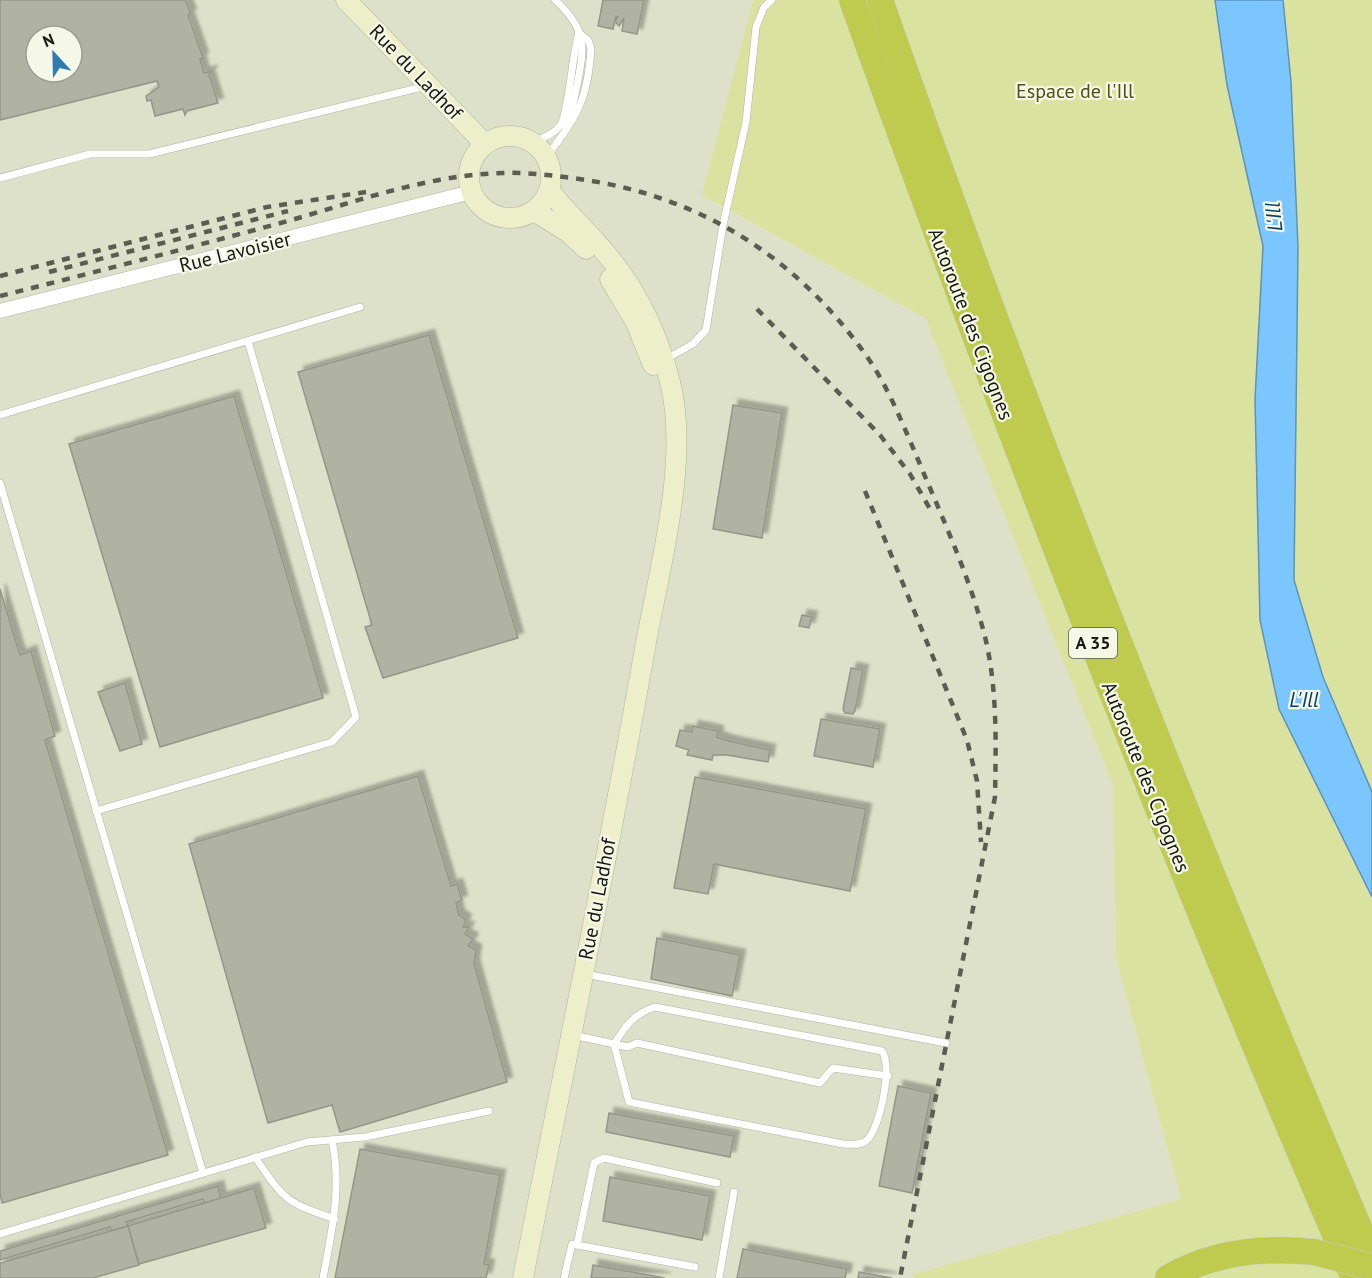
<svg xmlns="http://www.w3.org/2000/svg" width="1372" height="1278" viewBox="0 0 1372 1278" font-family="'PT Sans',sans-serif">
<defs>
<filter id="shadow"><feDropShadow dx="5.5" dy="-5.5" stdDeviation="1.5" flood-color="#0004"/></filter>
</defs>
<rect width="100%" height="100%" fill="#e8ebda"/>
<path fill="#dde1c9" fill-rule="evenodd" d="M0,0H756L712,201L925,318L1113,785L1116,958L1181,1199L915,1274L914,1278H0ZM36,36H72V72H36Z"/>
<g fill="#d9e39f">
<polygon points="753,0 1215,0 1227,85 1263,246 1255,400 1260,620 1279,709 1372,897 1372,1278 914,1278 914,1274 1181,1199 1116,958 1113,785 925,318 702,195"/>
<polygon points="1283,0 1372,0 1372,792 1323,677 1294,580 1298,247 1291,82"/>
</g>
<polygon fill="#7cc6ff" stroke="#5e92b8" stroke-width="1.5" points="1215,0 1283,0 1291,82 1298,247 1294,580 1323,677 1372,792 1372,897 1279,709 1260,620 1255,400 1263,246 1227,85"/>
<g fill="#b0b3a2" stroke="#949787" stroke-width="1.5" fill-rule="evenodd" filter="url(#shadow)">
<path d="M0,0H185L191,14L188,15L203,58L200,59L204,73L212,71L209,75L218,103L187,111L185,115L183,109L155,116L151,100L147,101L146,96L159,87L157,81L0,120ZM36,36H72V72H36Z"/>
<polygon points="603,0 644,0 637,34 622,31 624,18 619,26 615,21 618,17 616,16 613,29 598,26"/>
<polygon points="429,335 518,638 383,678 365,627 372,625 298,372"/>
<polygon points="234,396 323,698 160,747 69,444"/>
<polygon points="733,405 782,413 762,538 713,529"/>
<polygon points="0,589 20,655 31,651 55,736 45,740 168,1155 2,1203 0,1194"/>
<polygon points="802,615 812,617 809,628 799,626"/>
<polygon points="851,668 863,670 855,711 853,714 845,713 843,709"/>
<polygon points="125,683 142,744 120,751 98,692"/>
<polygon points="821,719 880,729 873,767 814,756"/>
<polygon points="693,726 718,731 717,737 729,741 770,750 768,762 727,755 713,755 712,760 687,755 689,750 676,746 680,730 692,732"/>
<polygon points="418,776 451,886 457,884 462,900 456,903 459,915 466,920 463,927 469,927 465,934 473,939 468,946 476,950 474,964 507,1082 340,1132 332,1105 268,1123 189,844"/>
<polygon points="695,777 866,809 850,891 714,864 708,894 674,888"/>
<polygon points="657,938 740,955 732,996 651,979"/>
<polygon points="898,1086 931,1093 912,1193 879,1186"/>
<polygon points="609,1113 734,1136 730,1157 606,1132"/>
<polygon points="360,1149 500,1175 484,1264 489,1265 486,1278 335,1278"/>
<polygon points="610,1177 710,1196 702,1240 603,1221"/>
<polygon points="218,1186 221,1199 205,1204 203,1199 126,1222 128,1226 111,1231 110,1227 0,1260 0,1251"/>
<polygon points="254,1188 266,1228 139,1264 128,1226"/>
<polygon points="128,1226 139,1265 93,1278 0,1278 0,1263"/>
<polygon points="743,1249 847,1269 845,1278 737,1278"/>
<polygon points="593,1265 665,1278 591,1278"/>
<polygon points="859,1272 892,1278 858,1278"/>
</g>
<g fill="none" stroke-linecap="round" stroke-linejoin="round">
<g stroke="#b0b3a2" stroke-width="8">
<g id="lane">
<path d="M555,0C587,29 585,46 577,85C574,101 572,112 562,124"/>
<path d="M531,143C542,138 553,135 560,126C569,115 572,53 579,33"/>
<path d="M546,157C577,118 588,99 591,48L588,40L579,33"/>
<polyline points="0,178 90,154 149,154 426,86"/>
<polyline points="666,359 693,344 706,330 723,225 746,122 756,27 764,7 772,0"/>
<polyline points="0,415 360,307"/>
<polyline points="0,483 203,1173"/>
<polyline points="96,811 332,742 356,717 248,341"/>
<polyline points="585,974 946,1043"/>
<path d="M655,1007L882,1051C893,1065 880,1130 866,1141C860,1146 851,1144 843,1144L629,1102L614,1044C626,1025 634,1014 655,1007Z"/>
<polyline points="573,1035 628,1047 637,1043 820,1083 833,1068 888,1076"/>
<path d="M255,1157C284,1200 285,1202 335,1219"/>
<polyline points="0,1234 307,1142 365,1137 489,1111"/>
<polyline points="577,1245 594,1163 604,1158 717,1183"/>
<path d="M323,1278C332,1230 342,1188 332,1140"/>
<polyline points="564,1278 572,1244 695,1267"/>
<polyline points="719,1278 734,1192"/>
</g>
</g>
<g stroke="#b0b3a2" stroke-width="15">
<polyline id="street" points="0,311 471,192"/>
</g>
<g stroke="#b0b3a2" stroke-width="21">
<g id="secondary">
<polyline points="346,0 485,144"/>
<circle cx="510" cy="177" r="41"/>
<polyline points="534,211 568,232 586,249"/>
<polyline points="610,279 636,323 653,365"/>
<path d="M523,1278C564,1068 608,859 645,648C659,570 690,459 670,382C657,330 633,282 596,242C581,225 564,210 550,191"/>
</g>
</g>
<g stroke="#cccccb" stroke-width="27">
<g id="highway">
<path d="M852,0C1007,431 1171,858 1354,1278"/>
<path d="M880,0C1029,425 1195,844 1372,1258"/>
<path d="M1168,1278C1212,1252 1264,1247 1314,1252"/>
</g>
</g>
<use href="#lane" stroke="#fff" stroke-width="7"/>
<use href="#street" stroke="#fff" stroke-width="14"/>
<use href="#secondary" stroke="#ecefca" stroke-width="20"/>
<use href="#highway" stroke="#becb4f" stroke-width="26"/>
<g stroke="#5b5d53" stroke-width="4.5" stroke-dasharray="8 8" stroke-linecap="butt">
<polyline points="49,272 288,211"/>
<polyline points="0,276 267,207 366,192"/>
<path d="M0,296C96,272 192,247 288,221C358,201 428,175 502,173C530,172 558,176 586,180C707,199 801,261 870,361C888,388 901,420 914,450C937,506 964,563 981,622C998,679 996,739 995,797L900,1278"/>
<polyline points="757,309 880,435 910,474 930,509"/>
<polyline points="865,491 967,740 977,781 981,842"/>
</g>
<g stroke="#cccccb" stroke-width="27" stroke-linecap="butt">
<polyline id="highway-bridge" points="1314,1252 1372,1267"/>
</g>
<use href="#highway-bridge" stroke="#becb4f" stroke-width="26"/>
</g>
<g text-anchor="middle" stroke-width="4.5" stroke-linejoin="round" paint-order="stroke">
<rect fill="#f5f8e7" stroke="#5a5b52" stroke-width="1.5" x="1069" y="628" width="48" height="30" rx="4.5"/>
<g font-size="18" font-weight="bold" fill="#171812">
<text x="1093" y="649">A 35</text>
</g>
<g font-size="20" fill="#171812" stroke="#f5f8e7">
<text transform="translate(416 72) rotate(46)" y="7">Rue du Ladhof</text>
<text transform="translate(235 252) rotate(-14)" y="7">Rue Lavoisier</text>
<text transform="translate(971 324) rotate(69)" y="7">Autoroute des Cigognes</text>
<text transform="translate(1146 777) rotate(68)" y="7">Autoroute des Cigognes</text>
<text transform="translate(597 899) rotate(-79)" y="7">Rue du Ladhof</text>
</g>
<g font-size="20" fill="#4c5213" stroke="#f5f8e7">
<text x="1075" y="98">Espace de l'Ill</text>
</g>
<g font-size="21" font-style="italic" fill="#034065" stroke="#f5f8e7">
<text transform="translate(1274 217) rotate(-96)" y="7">L'Ill</text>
<text x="1304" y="707">L'Ill</text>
</g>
</g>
<g transform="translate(54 54) rotate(338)"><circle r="28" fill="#f5f8e7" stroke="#9c9e92" stroke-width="1.5"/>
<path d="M0-4.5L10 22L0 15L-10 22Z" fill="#327baf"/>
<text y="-9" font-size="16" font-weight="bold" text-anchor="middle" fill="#171812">N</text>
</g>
</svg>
